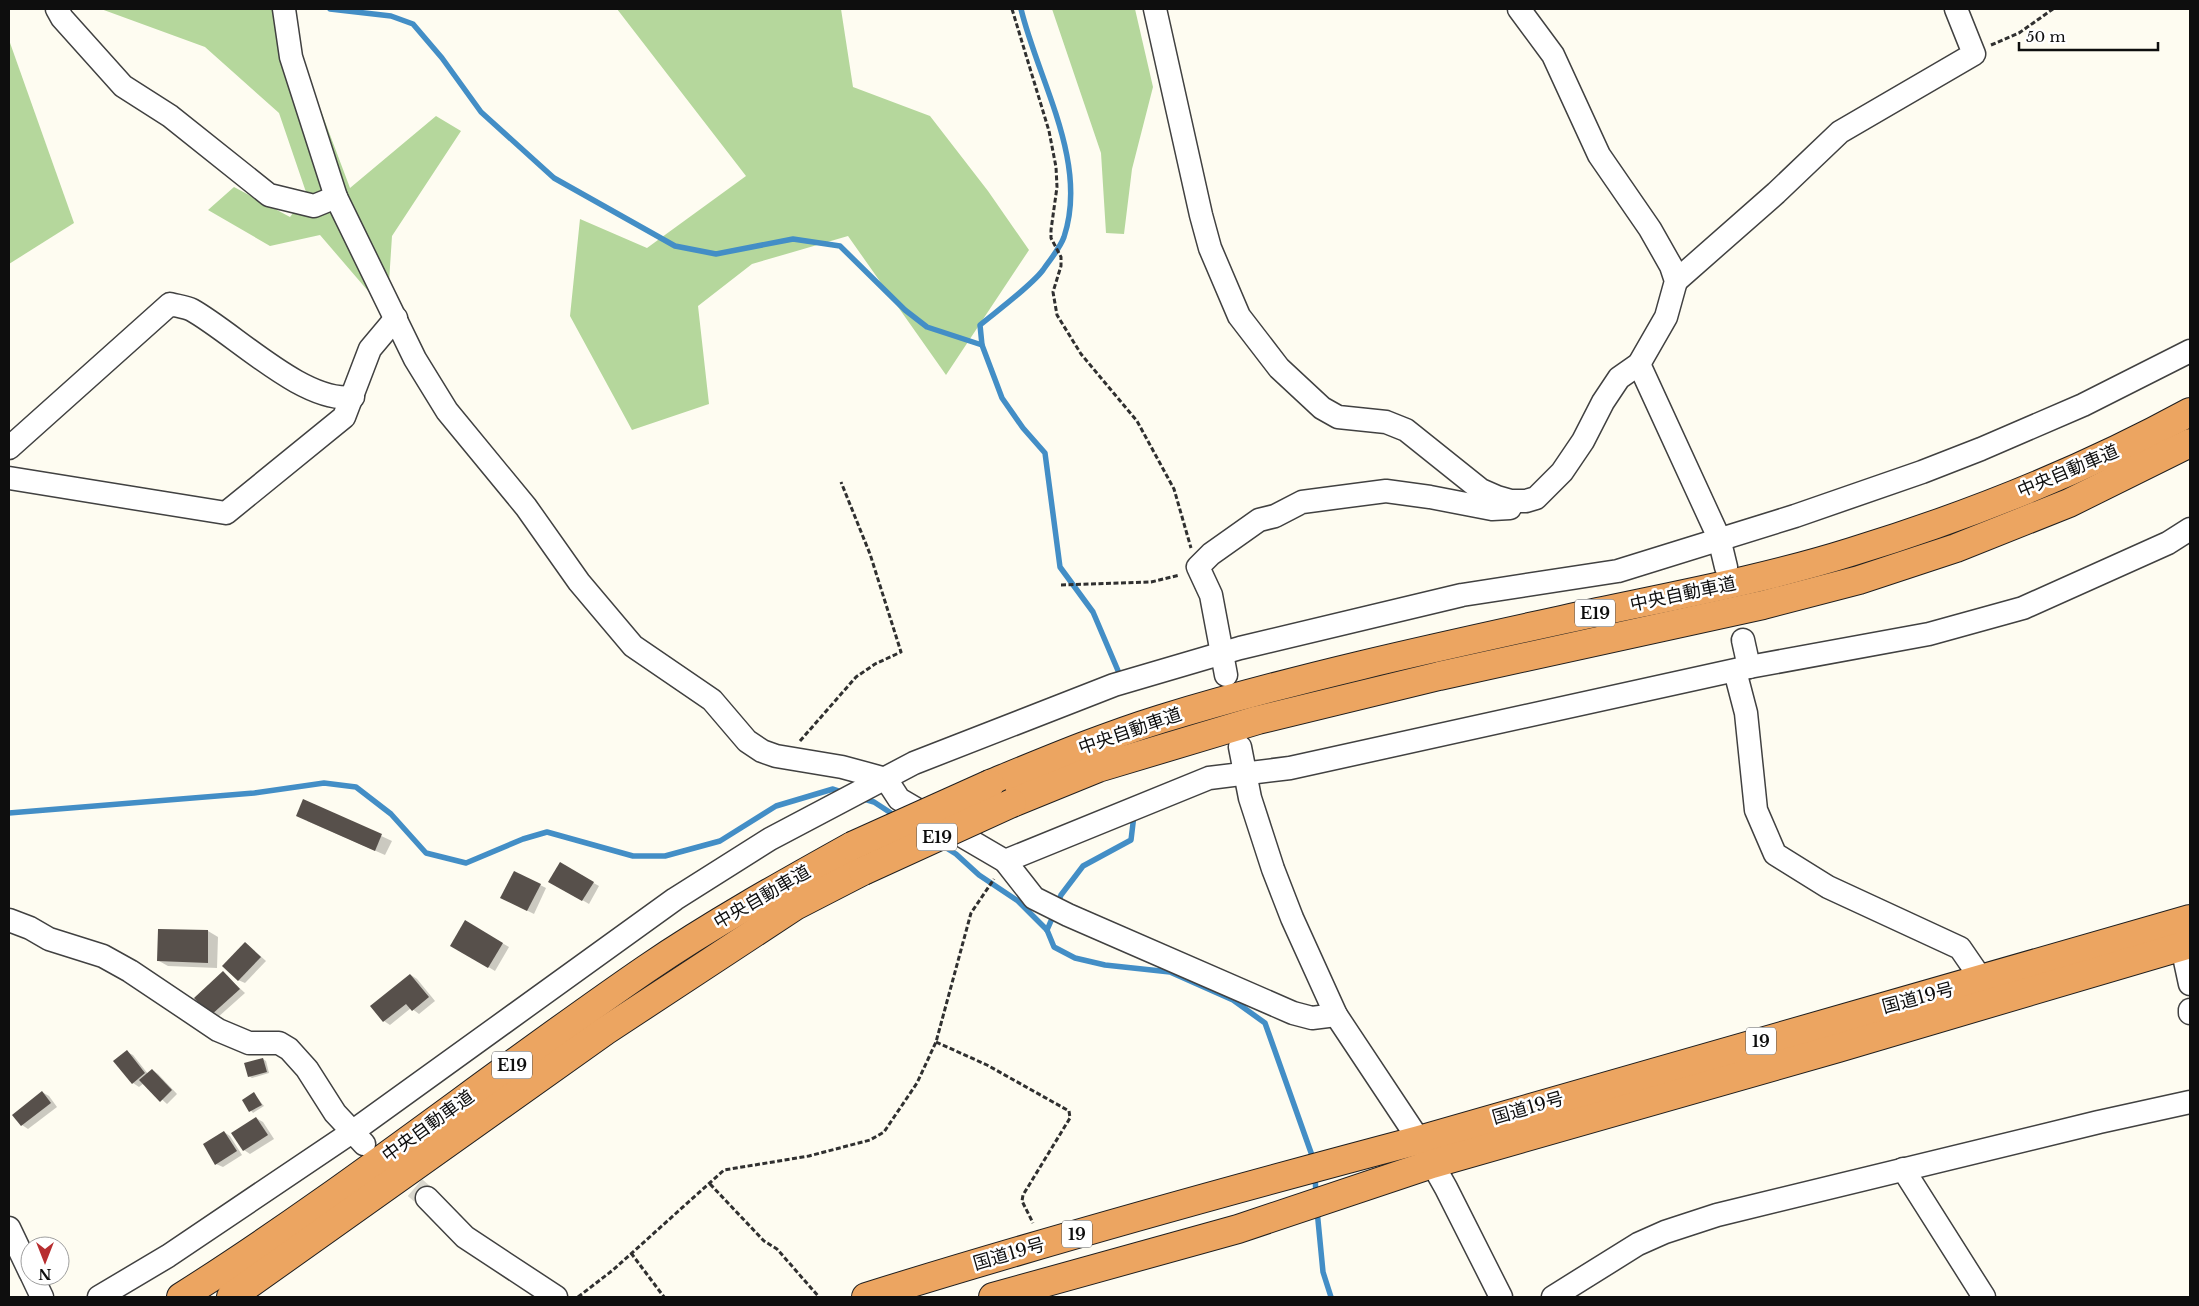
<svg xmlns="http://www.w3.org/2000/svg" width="2199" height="1306" viewBox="0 0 2199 1306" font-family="'Libre Baskerville','Noto Sans JP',serif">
<rect width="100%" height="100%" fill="#fefcf1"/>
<g fill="#b5d79c">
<polygon points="101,9 279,9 312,87 350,188 436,116 461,131 392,236 387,313 320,235 270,246 208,210 234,187 290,217 307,195 279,113 205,47"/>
<polygon points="617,9 841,9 853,87 930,116 988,191 1029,250 946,375 848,236 752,264 698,306 709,404 632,430 570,316 580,219 647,248 746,176"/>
<polygon points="1052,9 1135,9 1153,87 1132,169 1124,234 1106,233 1101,153"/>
<polygon points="9,40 74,223 9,264"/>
</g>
<g fill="#0003">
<polygon points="304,800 392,841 385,855 307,821"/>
<polygon points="560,864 599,886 589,904 550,881"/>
<polygon points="540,885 546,888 534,914 508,901"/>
<polygon points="466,922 509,947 495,971 452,945"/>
<polygon points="159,930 208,931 218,937 217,968 168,966 159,961"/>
<polygon points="246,943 266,961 245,983 238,980"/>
<polygon points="223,973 245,993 217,1018 211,1015"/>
<polygon points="411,975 417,979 435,1001 419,1014 411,1008 390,1025 384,1021"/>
<polygon points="127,1052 133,1055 148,1074 152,1070 158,1074 177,1094 167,1104 144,1083 139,1087 133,1083"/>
<polygon points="263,1059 266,1061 269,1073 252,1078 249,1076"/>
<polygon points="42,1092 49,1096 57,1107 28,1129 22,1125 14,1115"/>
<polygon points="254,1094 264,1106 253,1113 243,1101"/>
<polygon points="256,1118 263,1122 274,1139 250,1154 244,1150"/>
<polygon points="224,1132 230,1136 242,1155 223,1167 216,1164"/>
</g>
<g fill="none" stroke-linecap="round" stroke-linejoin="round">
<g stroke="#438ec6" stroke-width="5.5">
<polyline points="330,9 391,16 413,24 442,58 481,112 554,178 675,246 716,254 793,239 840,246 905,310 927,327 982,345"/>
<path d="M1021,9C1038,80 1089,162 1064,237C1060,248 1050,260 1043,270C1031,286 997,311 980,325L982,345L1002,398L1023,428L1045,453L1060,567L1093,612L1119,673"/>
<polyline points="861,798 874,802 897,817"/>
<polyline points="9,813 254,793 324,783 356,787 391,814 426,853 466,863 523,839 547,832 633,856 665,856 720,841 776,806 833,789 845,793"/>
<polyline points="940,844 956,854 979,875 1018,901 1047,930 1054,947 1075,958 1105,965 1170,972 1233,1000 1265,1023 1314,1161"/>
<polyline points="1057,905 1061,895 1083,866 1131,840 1134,815"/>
<polyline points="1047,930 1054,914"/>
<polyline points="1315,1175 1316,1196"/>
<polyline points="1317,1210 1323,1272 1331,1297"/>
</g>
</g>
<g fill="#57504b">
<polygon points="303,799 382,834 375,851 296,816"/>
<polygon points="560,862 594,882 582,901 548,882"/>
<polygon points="514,871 541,884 527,911 500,898"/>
<polygon points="465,920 503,943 488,968 450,946"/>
<polygon points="158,929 208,930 208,963 157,961"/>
<polygon points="245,942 261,957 238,981 222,966"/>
<polygon points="223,971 240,989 210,1016 194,998"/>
<polygon points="410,974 429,997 412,1011 406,1004 383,1022 370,1006"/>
<polygon points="127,1050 145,1073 132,1084 113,1061"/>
<polygon points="263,1058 267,1072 248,1077 244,1063"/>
<polygon points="152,1069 172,1090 160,1102 139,1080"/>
<polygon points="42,1091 51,1103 21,1126 12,1115"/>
<polygon points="254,1092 262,1105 249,1112 242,1100"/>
<polygon points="256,1117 268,1135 243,1151 231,1133"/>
<polygon points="224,1131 237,1151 215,1165 203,1144"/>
</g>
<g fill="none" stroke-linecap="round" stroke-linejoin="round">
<polyline stroke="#dad8cf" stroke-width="22" stroke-dasharray="22 11" stroke-linecap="butt" points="390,1166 427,1198"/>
<g stroke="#414141" stroke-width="25">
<g id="minor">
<polyline points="57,9 62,18 123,86 170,116 269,195 314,206 336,197"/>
<polyline points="284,9 291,57 336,197 415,359 447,411 526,507 579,582 633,646 712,700 747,741 762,751 776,756 842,767 886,779 899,799 1005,861 1034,898 1068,915 1293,1013 1312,1018 1336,1015"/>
<polyline points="1155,9 1201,215 1210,248 1239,316 1279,368 1322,408 1338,417 1386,422 1406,430 1481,490 1497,497 1511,501 1526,501 1536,498 1562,472 1583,441 1603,402 1619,378 1639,364 1666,317 1676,281 1671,266 1650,229 1599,155 1553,55 1519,9"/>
<polyline points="1676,281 1776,193 1840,132 1974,54 1956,9"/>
<polyline points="1639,364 1719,538 1726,567"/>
<path d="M9,448L170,304C177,306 186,307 192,310C235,334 304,404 353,397"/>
<polyline points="9,478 226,513 344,417 370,349 396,318"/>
<polyline points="1743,640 1749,667"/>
<polyline points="1735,671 1746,713 1756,810 1775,854 1828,887 1960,948 1982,980"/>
<polyline points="1226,675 1211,595 1198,567 1211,554 1259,520 1275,516 1302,502 1386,491 1430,497 1492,509 1510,508"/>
<polyline points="1240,747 1250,798 1273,869 1292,918 1336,1015 1419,1140 1446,1188 1501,1297"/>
<polyline points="1005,861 1209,778 1290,768 1749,667 1929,634 2023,608 2168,543 2190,529"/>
<polyline points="9,920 30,928 49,939 103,956 130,971 218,1030 249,1043 279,1043 289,1049 307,1069 335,1113 364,1144"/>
<polyline points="2182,947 2190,984"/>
<polyline points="2190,1010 2190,1013"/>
<polyline points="1903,1169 1984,1297"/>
<polyline points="427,1198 465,1237 556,1297"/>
<polyline points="9,1228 30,1272"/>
<polyline points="32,1276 42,1297"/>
<polyline points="99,1297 168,1256 352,1132 675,899 770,839 914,763 1114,685 1240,648 1462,595 1618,571 1795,516 1922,472 1981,449 2083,405 2190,351"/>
<polyline points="1553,1297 1638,1244 1665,1232 1717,1215 2099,1122 2190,1102"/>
</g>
</g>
<g stroke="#1f1f1f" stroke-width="30">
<g id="highway">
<path d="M990,784C1046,761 1103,737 1161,719C1305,675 1452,644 1598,612C1683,594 1768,578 1851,552C1969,516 2082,471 2190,412"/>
<polyline points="1012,803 1098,768 1258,720 1439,676 1763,605 1859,580 1956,548 2069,503 2190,443"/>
<path d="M181,1297C341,1196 490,1076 646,969C712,924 782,885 852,846"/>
<polyline points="231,1297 605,1031 795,906 863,871"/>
<path d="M866,1297C1049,1240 1234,1189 1419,1140L2190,919"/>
<polyline points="993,1297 1238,1229 1432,1164 1838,1048 2190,944"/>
</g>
</g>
<g stroke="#303030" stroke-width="3" stroke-dasharray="5 2.5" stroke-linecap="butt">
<polyline points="1012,9 1049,131 1056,167 1057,187 1051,230 1051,238 1061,257 1061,266 1053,292 1057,315 1081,354 1137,421 1174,489 1191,548"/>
<polyline points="1991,45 2019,33 2053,9"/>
<polyline points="1061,585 1151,582 1180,575"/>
<polyline points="800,741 856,677 875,664 901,652 870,554 841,482"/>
<polyline points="936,1042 987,1065 1069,1111 1070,1118 1023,1195 1022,1201 1033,1223"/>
<polyline points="710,1184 764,1241 777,1249 819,1297"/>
<polyline points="631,1253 664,1297"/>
<polyline points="578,1297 613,1270 724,1170 809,1156 870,1140 884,1132 917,1083 936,1042 971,913 994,879"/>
</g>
<use href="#minor" stroke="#fff" stroke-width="22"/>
<use href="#highway" stroke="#eca561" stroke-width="28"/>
<g stroke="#1f1f1f" stroke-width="30" stroke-linecap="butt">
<g id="highway-bridge">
<polyline points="852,846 990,784"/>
<polyline points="863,871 1012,803"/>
</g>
</g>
<use href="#highway-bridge" stroke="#eca561" stroke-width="28"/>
</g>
<g text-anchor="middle" stroke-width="5" stroke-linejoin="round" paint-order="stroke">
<g fill="#fff" stroke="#565656" stroke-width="1">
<rect x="1575" y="599.5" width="40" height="27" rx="4"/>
<rect x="917" y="823.5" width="40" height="27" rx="4"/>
<rect x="1746" y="1027.5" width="30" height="27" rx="4"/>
<rect x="492" y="1051.5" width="40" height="27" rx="4"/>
<rect x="1062" y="1220.5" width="30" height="27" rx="4"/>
</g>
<g font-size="16" font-weight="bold" fill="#0e0e0e">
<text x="1595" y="619">E19</text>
<text x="937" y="843">E19</text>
<text x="1761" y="1047">19</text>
<text x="512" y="1071">E19</text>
<text x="1077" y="1240">19</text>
</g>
<g font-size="18" fill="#0e0e0e" stroke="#fff">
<text transform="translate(2068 471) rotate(-23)" y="6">中央自動車道</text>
<text transform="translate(1683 594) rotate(-12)" y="6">中央自動車道</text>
<text transform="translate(1130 731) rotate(-19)" y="6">中央自動車道</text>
<text transform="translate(762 897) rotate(-30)" y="6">中央自動車道</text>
<text transform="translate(1918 998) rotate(-15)" y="6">国道19号</text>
<text transform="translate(1528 1108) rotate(-16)" y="6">国道19号</text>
<text transform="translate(428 1126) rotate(-36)" y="6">中央自動車道</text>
<text transform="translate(1009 1254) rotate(-16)" y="6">国道19号</text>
</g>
</g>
<rect width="2199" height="1306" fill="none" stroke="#0e0e0e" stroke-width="20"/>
<g transform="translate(45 1261) rotate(180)"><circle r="24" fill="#ffffff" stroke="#9f9f9f"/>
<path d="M0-4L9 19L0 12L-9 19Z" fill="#b72e30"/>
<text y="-8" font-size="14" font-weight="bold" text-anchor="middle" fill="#0e0e0e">N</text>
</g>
<path d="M2019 42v8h139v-8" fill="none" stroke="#0e0e0e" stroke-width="2.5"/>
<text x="2026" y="42" font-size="15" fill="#0e0e0e" stroke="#ffffff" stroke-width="4" paint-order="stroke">50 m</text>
</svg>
